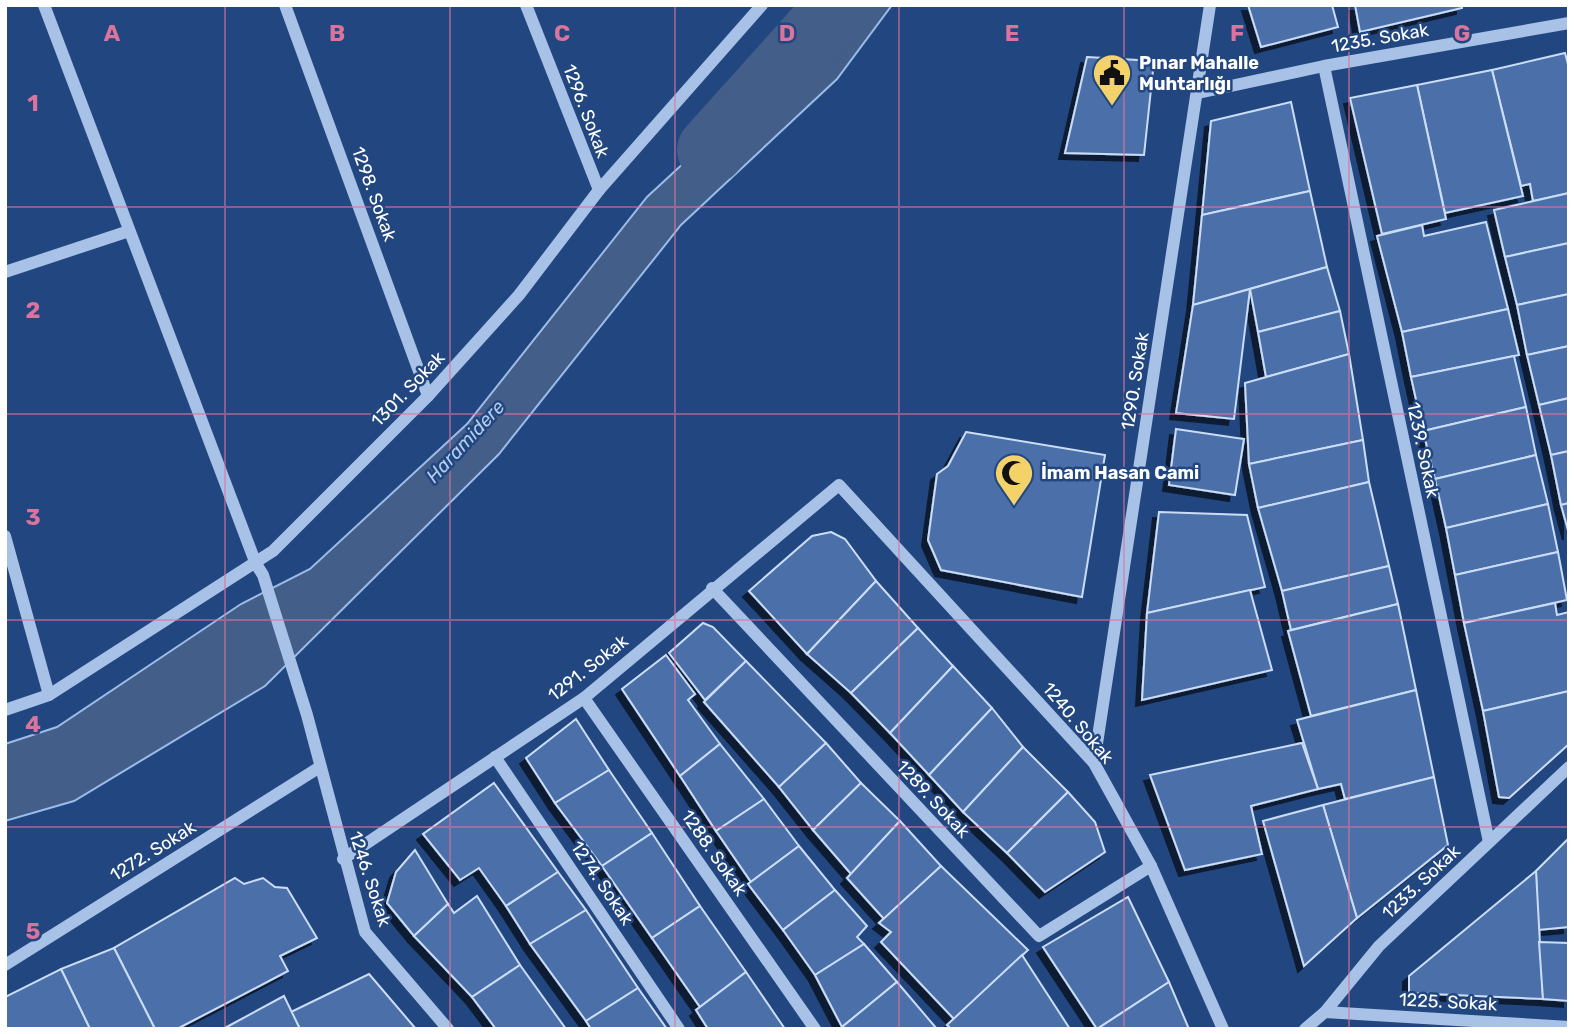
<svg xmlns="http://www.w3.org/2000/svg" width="1574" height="1034" viewBox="0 0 1574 1034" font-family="Rubik,sans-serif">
<defs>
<filter id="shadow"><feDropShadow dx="-6" dy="6" stdDeviation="0" flood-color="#0009"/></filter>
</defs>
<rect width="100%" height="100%" fill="#224780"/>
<polygon fill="#435e88" stroke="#9cbce8" stroke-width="2" points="831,5 892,5 837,79 681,225 499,454 265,686 74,801 5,821 5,744 57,727 241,604 310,569 467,424 647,197 821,36"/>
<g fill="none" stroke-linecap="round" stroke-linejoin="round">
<polyline stroke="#435e88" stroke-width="68" points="711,150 841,5"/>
</g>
<g fill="#4b70a9" stroke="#cbddf6" stroke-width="2" filter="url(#shadow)">
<polygon points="1248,5 1332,5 1338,27 1261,47"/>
<polygon points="1355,5 1462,5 1462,8 1360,32"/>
<polygon points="1565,53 1569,68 1569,193 1533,201 1530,184 1521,186 1492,70"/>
<polygon points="1087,57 1154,61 1144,155 1065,153"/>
<polygon points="1492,70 1523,196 1445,213 1417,85"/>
<polygon points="1417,85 1446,219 1382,234 1350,98"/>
<polygon points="1291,102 1310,191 1202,215 1211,121"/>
<polygon points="1310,191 1327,267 1193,305 1202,215"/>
<polygon points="1569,193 1569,243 1505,257 1494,210"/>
<polygon points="1486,222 1508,309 1402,332 1377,236 1422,225 1424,236"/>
<polygon points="1569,243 1569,294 1517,305 1505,257"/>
<polygon points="1327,267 1340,311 1258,332 1250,289"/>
<polygon points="1250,289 1234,419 1176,413 1193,305"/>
<polygon points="1569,294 1569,346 1527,355 1517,305"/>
<polygon points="1508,309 1519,355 1411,377 1402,332"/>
<polygon points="1340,311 1349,354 1266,377 1258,332"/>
<polygon points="1569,346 1569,398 1539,405 1527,355"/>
<polygon points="1349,354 1363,440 1249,464 1245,383"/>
<polygon points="1514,356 1526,407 1423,431 1411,377"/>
<polygon points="1569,398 1569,451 1551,455 1539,405"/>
<polygon points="1526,407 1536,455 1435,479 1423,431"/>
<polygon points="1176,429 1244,439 1235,495 1169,485"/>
<polygon points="966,432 1105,455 1082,597 941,570 928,540 937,474 948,466"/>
<polygon points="1363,440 1369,482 1258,508 1249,464"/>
<polygon points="1569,451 1569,503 1561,505 1551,455"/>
<polygon points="1536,455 1548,504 1446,528 1435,479"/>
<polygon points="1369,482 1389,566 1282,591 1258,508"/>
<polygon points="1569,503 1569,534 1561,505"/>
<polygon points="1548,504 1558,552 1455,575 1446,528"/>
<polygon points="1159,512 1247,515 1265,587 1147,613"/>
<polygon points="831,532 845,539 876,581 807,654 749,591 812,536"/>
<polygon points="1558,552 1567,600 1464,623 1455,575"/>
<polygon points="1389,566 1398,604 1291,630 1282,591"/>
<polygon points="876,581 918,628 851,693 807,654"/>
<polygon points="1250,590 1272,670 1142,700 1147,613"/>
<polygon points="1555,603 1557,615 1569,612 1569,691 1483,711 1464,623"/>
<polygon points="1398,604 1416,690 1311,716 1288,631"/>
<polygon points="703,623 713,627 746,661 705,700 669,653"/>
<polygon points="918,628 953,666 890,733 851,693"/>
<polygon points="666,655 695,694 688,700 720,744 680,776 622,689"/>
<polygon points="746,661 826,743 779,787 704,702"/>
<polygon points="953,666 992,708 929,775 890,733"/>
<polygon points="1416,690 1434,777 1345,799 1341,784 1318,789 1297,720"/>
<polygon points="1569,691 1569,744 1509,798 1499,797 1483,711"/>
<polygon points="992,708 1023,747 963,812 929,775"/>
<polygon points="576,719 609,770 555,803 526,758"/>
<polygon points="826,743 861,783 813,830 779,787"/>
<polygon points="1302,743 1318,789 1251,806 1262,854 1185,870 1150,775"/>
<polygon points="720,744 764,799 716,831 680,776"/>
<polygon points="1023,747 1068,792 1007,853 963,812"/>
<polygon points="609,770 652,833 602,866 555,803"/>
<polygon points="1434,777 1448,845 1357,918 1323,805"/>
<polygon points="494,783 558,872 506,906 479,868 460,880 423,834"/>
<polygon points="861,783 900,821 851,874 813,830"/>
<polygon points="1068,792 1095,822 1105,852 1045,892 1007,853"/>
<polygon points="764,799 799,846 751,882 716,831"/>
<polygon points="1323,805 1357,918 1304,966 1263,821"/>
<polygon points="900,821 941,866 884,919 847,878"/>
<polygon points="652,833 700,906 652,938 602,866"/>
<polygon points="1569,838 1569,927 1538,930 1536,871"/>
<polygon points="799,846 835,890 783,930 748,884"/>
<polygon points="415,850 448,904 414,936 387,903 396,872"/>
<polygon points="941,866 1028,950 954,1019 881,942 891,932 879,923"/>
<polygon points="1536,871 1543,999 1409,993 1409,976"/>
<polygon points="558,872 586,910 530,944 506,906"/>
<polygon points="235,878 244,884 263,878 275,887 287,888 317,938 280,956 288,971 177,1029 155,1029 114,948"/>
<polygon points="835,890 867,926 857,937 864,944 815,975 783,930"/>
<polygon points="477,896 520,965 472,997 414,936 448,904 454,913"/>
<polygon points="1128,897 1169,982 1097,1029 1043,947"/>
<polygon points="700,906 746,972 700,1007 652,938"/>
<polygon points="586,910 638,988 586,1021 530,944"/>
<polygon points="1539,942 1569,943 1569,1001 1543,999"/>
<polygon points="864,944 897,982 842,1027 815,975"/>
<polygon points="114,948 155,1029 90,1029 61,969"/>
<polygon points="1022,955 1070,1029 951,1029 947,1025"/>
<polygon points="520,965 566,1029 496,1029 472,997"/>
<polygon points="61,969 90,1029 5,1029 5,997"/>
<polygon points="746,972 785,1029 708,1029 696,1010"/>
<polygon points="369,974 416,1029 300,1029 291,1012"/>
<polygon points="897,982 937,1029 843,1029 842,1027"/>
<polygon points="1169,982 1189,1029 1097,1029"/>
<polygon points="638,988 667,1029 591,1029 586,1021"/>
<polygon points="284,996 300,1029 223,1029"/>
</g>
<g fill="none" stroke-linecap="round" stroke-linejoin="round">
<g stroke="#a8c2e7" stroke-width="12">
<polyline points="44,5 256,564 263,575 307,715 365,932 448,1029"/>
<polyline points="285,5 428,396"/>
<polyline points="526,5 599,190"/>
<polyline points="1324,66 1489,842"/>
<polyline points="1198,93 1324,66 1569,23"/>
<polyline points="5,272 129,231"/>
<polyline points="5,536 49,695"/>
<polyline points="712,588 1039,936 1151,866"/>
<polyline points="584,698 815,1029"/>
<polyline points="5,710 49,695 273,551 428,396 519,295 599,190 762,5"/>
<polyline points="495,757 679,1029"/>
<polyline points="1094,763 1210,5"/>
<polyline points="343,859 584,698 839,485 1094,763 1151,866 1223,1029"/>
<polyline points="5,965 320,767"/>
<polyline points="1325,1012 1569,1027"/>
<polyline points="1305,1029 1325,1012 1379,946 1569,767"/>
</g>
</g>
<path fill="none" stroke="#da749d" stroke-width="2" stroke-opacity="0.55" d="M225,5V1029M450,5V1029M675,5V1029M899,5V1029M1124,5V1029M1349,5V1029M5,207H1569M5,414H1569M5,620H1569M5,827H1569"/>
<defs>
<g id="civic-pin" transform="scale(2.0125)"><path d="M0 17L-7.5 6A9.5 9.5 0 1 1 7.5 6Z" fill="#f3d26a" stroke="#224780"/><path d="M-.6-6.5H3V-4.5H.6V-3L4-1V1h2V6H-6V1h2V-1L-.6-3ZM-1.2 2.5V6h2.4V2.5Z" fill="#111"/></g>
<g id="mosque-pin" transform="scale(2.0125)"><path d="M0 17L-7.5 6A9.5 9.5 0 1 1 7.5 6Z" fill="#f3d26a" stroke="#224780"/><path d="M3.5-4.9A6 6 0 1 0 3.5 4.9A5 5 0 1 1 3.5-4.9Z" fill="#111"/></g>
</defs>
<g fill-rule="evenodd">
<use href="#civic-pin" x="1112" y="73"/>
<use href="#mosque-pin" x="1014" y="473"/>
</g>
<g text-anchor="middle" stroke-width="5" stroke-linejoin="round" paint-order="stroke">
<g font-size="18" fill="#fff" stroke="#224780">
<text transform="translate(1380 38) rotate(-10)" y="6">1235. Sokak</text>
<text transform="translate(586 111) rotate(69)" y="6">1296. Sokak</text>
<text transform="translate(374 194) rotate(70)" y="6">1298. Sokak</text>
<text transform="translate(1135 381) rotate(-81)" y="6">1290. Sokak</text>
<text transform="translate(408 389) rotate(-46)" y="6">1301. Sokak</text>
<text transform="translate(1423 450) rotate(78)" y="6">1239. Sokak</text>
<text transform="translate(588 668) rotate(-38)" y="6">1291. Sokak</text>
<text transform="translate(1078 723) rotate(50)" y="6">1240. Sokak</text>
<text transform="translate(933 799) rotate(47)" y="6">1289. Sokak</text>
<text transform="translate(153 851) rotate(-32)" y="6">1272. Sokak</text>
<text transform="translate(714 853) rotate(55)" y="6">1288. Sokak</text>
<text transform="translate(370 879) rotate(72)" y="6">1246. Sokak</text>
<text transform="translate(1421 882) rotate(-43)" y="6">1233. Sokak</text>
<text transform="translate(602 883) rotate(56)" y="6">1274. Sokak</text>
<text transform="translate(1448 1002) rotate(3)" y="6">1225. Sokak</text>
</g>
<g font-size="18" font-weight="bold" fill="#fff" stroke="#224780" text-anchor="start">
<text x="1139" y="69">Pınar Mahalle<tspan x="1139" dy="21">Muhtarlığı</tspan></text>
<text x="1041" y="479">İmam Hasan Cami</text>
</g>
<g font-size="19" font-style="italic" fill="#b3ccef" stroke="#224780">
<text transform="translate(465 441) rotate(-47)" y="7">Haramidere</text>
</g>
</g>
<g font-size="23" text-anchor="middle" font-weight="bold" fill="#da749d" stroke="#224780" stroke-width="5" stroke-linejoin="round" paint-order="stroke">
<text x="112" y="41">A</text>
<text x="337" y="41">B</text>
<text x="562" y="41">C</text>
<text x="787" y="41">D</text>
<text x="1012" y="41">E</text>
<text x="1237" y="41">F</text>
<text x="1462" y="41">G</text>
<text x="33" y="111">1</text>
<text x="33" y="318">2</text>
<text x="33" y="525">3</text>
<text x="33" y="732">4</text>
<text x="33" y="939">5</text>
</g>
<rect width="1574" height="1034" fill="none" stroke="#ffffff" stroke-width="14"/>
</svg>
